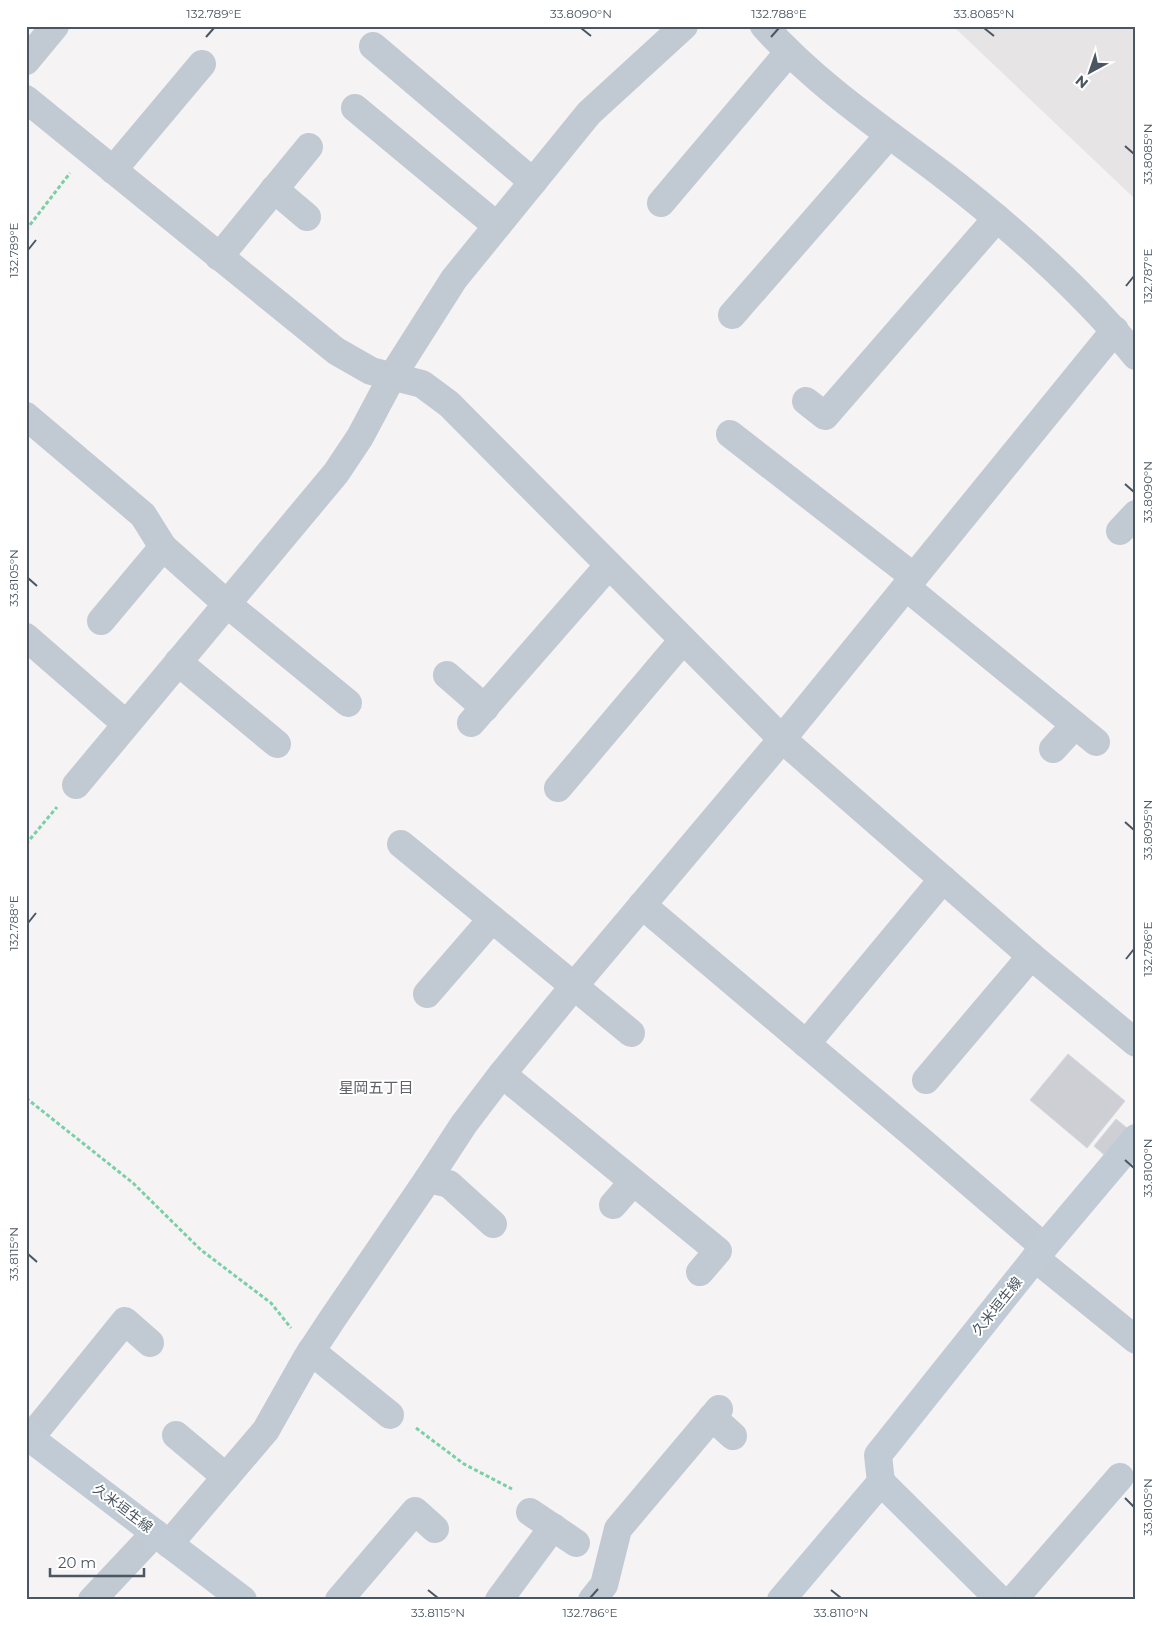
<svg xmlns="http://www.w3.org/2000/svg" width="1162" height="1626" viewBox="0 0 1162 1626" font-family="Montserrat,'Noto Sans JP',sans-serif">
<rect width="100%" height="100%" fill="#f5f3f3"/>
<polygon fill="#e6e4e5" points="953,26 1136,26 1136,200"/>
<g fill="#cdcfd5" stroke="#d7d9de">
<polygon points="1068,1054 1125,1101 1087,1148 1030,1100"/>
<polygon points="1116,1119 1132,1132 1110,1160 1094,1146"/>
</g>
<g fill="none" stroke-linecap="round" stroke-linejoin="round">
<g stroke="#7ad0a6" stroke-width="3" stroke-dasharray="4 2.5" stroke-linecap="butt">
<polyline points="26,230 70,173"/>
<polyline points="26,844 57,807"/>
<polyline points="26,1098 133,1183 201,1250 271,1303 291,1328"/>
<polyline points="416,1428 464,1464 512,1489"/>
</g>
<g stroke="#c1cad2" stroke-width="28">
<path d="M764,26C816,84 880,127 942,174C1012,228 1080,288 1136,356"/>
<polyline points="373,46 533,182"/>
<polyline points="26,61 55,26"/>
<polyline points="26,99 336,351 371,371 422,384 449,404 782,739 1031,956 1136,1043"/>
<polyline points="355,108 497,226"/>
<polyline points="113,170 202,64"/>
<polyline points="274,189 307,217"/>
<polyline points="661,203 788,53"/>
<polyline points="219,257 309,147"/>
<polyline points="732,315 889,135"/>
<polyline points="806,401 825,416 997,218"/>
<polyline points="26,416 143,515 163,547 227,604 348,703"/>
<polyline points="730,434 914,577"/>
<polyline points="1120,531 1136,514"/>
<polyline points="906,587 1096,742"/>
<polyline points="101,621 163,547"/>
<polyline points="26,637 126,724"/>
<polyline points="178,662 277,744"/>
<polyline points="447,675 485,708"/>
<polyline points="471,723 609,565"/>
<polyline points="1053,749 1075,725"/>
<polyline points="76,785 336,473 360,437 393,375 454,279 589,113 684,26"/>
<polyline points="558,788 683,640"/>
<polyline points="401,844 631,1033"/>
<polyline points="642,905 920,1140 1044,1247"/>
<polyline points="427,994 492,919"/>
<polyline points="806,1044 943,879"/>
<polyline points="502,1074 718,1251 700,1272"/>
<polyline points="926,1080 1031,956"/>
<polyline points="428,1179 449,1184 493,1224"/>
<polyline points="613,1205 633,1182"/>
<polyline points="1035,1258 1136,1340"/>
<polyline points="311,1351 390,1415"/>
<polyline points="712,1417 733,1436"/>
<polyline points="176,1435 226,1477"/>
<polyline points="30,1438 125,1321 150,1343"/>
<polyline points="530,1512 576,1543"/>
<polyline points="169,1544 266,1430 306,1359 333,1318 428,1179 464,1124 502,1074 574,986 782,739 1115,330"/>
<polyline points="92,1600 155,1533"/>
<polyline points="339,1600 415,1511 435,1529"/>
<polyline points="499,1600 553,1527"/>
<polyline points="592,1600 604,1585 618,1529 719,1409"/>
<polyline points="1013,1600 1120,1477"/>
</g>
<g stroke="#c1cbd6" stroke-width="28">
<polyline points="26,1435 243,1600"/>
<polyline points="881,1482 1000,1600"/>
<polyline points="781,1600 881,1482 878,1455 1044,1247 1136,1138"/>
</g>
</g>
<path fill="none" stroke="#4a5661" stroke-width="2" d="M581,28L591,36M984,28L994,36M206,37L214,28M771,37L779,28M1125,146L1134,154M28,250L36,240M1126,286L1134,276M1125,484L1134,492M28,578L37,586M1125,822L1134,830M28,923L36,913M1126,959L1134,949M1125,1160L1134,1168M28,1254L37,1262M1125,1498L1134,1507M428,1590L438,1598M831,1590L841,1598M590,1598L598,1589"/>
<g text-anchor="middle" stroke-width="4" stroke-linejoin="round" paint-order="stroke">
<g font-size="14" fill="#4a5661" stroke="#fff">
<text transform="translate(997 1306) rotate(-51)" y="5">久米垣生線</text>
<text transform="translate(123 1508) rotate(37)" y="5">久米垣生線</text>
</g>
<g font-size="15" fill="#5f6368" stroke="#fff">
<text x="376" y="1093">星岡五丁目</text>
</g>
</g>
<rect width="1162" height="1626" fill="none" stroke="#ffffff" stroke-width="55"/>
<g transform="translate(1090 72) rotate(220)" stroke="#ffffff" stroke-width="4" paint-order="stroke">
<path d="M0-4L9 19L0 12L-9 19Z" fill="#4a5661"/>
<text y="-8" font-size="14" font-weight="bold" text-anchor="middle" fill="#4a5661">N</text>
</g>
<path d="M50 1568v8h94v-8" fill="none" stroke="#4a5661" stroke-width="2.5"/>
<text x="58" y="1568" font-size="15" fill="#4a5661" stroke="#ffffff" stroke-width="4" paint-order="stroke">20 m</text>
<rect x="28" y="28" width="1106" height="1570" fill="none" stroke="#4a5661" stroke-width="2"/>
<g font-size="12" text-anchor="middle" fill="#4a5661">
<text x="214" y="18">132.789°E</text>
<text x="581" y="18">33.8090°N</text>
<text x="779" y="18">132.788°E</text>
<text x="984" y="18">33.8085°N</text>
<text transform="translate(1148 154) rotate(-90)" y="4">33.8085°N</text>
<text transform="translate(14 250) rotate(-90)" y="4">132.789°E</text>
<text transform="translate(1148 276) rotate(-90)" y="4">132.787°E</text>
<text transform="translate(1148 492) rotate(-90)" y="4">33.8090°N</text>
<text transform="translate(14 578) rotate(-90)" y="4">33.8105°N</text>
<text transform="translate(1148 830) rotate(-90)" y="4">33.8095°N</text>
<text transform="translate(14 923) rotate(-90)" y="4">132.788°E</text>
<text transform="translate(1148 949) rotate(-90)" y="4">132.786°E</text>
<text transform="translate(1148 1168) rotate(-90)" y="4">33.8100°N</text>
<text transform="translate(14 1254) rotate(-90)" y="4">33.8115°N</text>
<text transform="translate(1148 1507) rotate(-90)" y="4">33.8105°N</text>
<text x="438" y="1617">33.8115°N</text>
<text x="590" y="1617">132.786°E</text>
<text x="841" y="1617">33.8110°N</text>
</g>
</svg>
